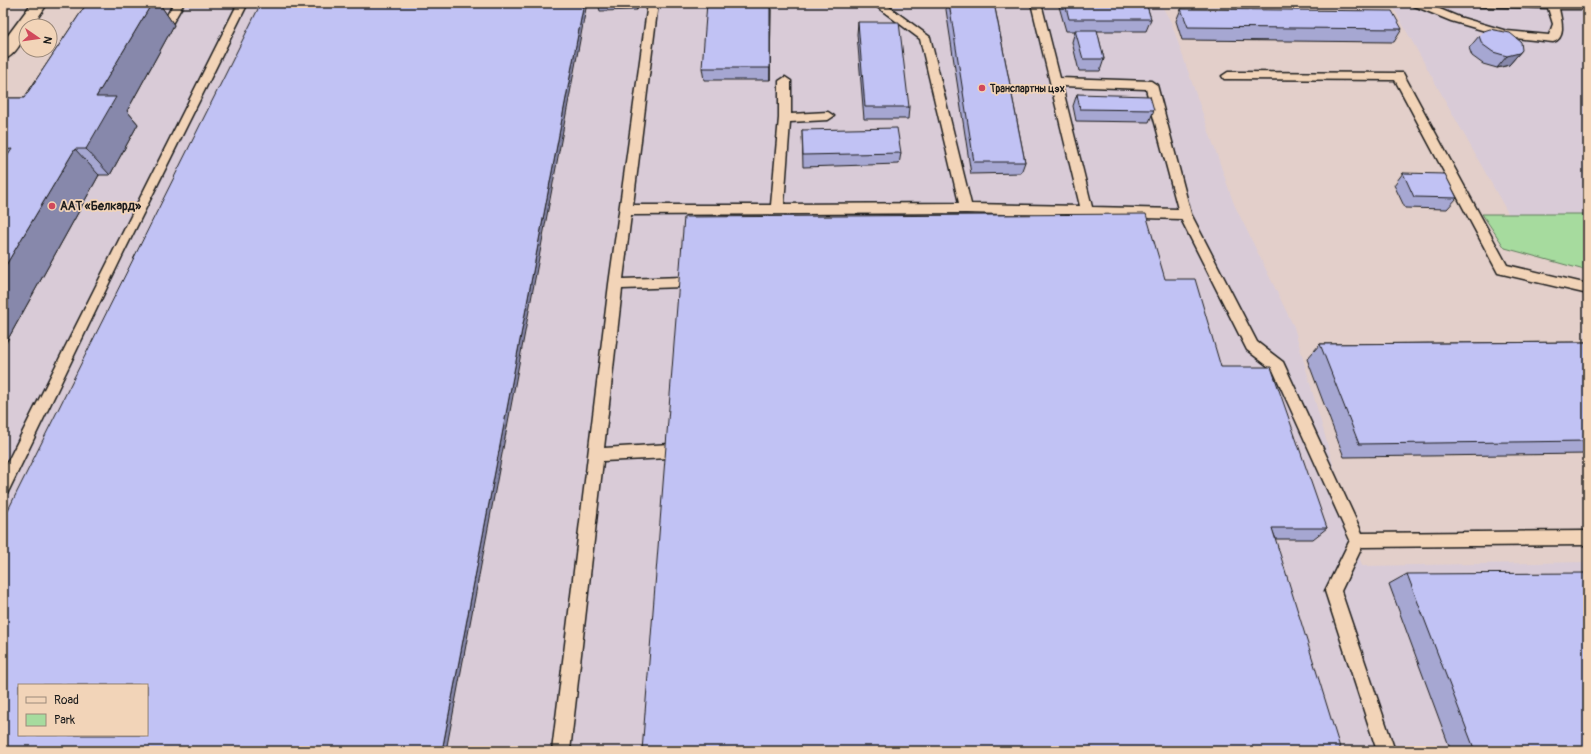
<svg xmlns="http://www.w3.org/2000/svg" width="1591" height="754" viewBox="0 0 1591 754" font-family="Pangolin,sans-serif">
<rect width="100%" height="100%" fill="#e3cfca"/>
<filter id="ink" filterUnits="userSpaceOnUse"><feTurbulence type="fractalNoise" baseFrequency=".025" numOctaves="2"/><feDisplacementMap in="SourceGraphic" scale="8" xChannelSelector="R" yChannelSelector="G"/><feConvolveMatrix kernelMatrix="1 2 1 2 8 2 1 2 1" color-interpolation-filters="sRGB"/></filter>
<g filter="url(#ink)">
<g fill="#d9cbd7" fill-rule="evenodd">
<path d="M128,3H1160L1171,22L1234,204L1294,327L1362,566L1588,562V751H3V235ZM19,685H147V735H19Z"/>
<polygon points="1167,3 1588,3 1588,214 1509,215 1393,7 1169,6"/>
</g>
<polygon fill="#a6db9e" stroke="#617c5d" points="1482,214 1588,214 1588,271 1505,248"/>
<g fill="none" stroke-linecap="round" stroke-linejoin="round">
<g stroke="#1c1c1c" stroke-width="3">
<g id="lane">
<polygon points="174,3 184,3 172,24 164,24 163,22"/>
<polygon points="238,3 248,3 126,248 8,492 3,494 3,471"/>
<path d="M648,3H658L633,205H771L779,118V81L785,77L791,81V114L828,112L834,116L828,120L790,122L784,204L959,203L920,39L872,3H884L930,37L971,204L1080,206L1031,3H1041L1060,78L1151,81L1157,85L1191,214L1257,342L1283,362L1362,533L1588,531V545L1362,547L1341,591L1395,751H1377L1325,591L1350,540L1273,370L1247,350L1181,219L966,213L631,215L623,279L683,277L688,278L690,282L688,286L683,287L622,289L604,448L670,444L675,446L677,451L675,456L670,458L603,461L570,751H552L609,284ZM1062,86L1146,89L1178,209L1092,207Z"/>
<path d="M1411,3H1425L1459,17L1507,31L1549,35L1553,24L1548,8L1464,6L1459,3H1588V9H1559C1561,18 1567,39 1553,42L1506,37L1451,21L1412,5Z"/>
<polygon points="1228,72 1403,73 1507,265 1588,284 1588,294 1498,273 1395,80 1224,79 1222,76"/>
</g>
</g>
<g stroke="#1c1c1c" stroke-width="3">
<path id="secondary" d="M32,3H48L32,26H26C26,38 15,56 3,60V42Z"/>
</g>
<use href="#lane" fill="#f2d4b8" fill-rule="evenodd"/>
<use href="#secondary" fill="#f2d4b8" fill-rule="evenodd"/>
</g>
<g fill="#a6a7d2" stroke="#1c1c1c">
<polygon points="87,3 159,3 174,25 127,111 138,124 110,175 99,175 3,348 3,98 24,98"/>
<polygon points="598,3 638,3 637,10 600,11"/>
<polygon points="771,3 770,80 704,80 702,68"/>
<polygon points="945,3 994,3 1025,162 1021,173 971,174"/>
<polygon points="1058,3 1146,3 1151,19 1146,31 1097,31 1104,59 1100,71 1079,71 1072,42 1075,31 1066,31"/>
<polygon points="1181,9 1402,29 1394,42 1182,40 1176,21"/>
<polygon points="858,22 909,107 908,119 864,119 857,34"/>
<polygon points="1479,36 1522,50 1509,65 1497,68 1483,64 1472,56 1469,48"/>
<polygon points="1077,94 1154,110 1149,122 1076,121 1073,106"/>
<polygon points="802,130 901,153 899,164 803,167"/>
<polygon points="1403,173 1457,198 1447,209 1405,208 1394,185"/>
<polygon points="1165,279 1221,367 1327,528 1313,539 1276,539"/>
<polygon points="1588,342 1588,454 1344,457 1307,359 1320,344"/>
<polygon points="1407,574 1588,751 1451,751 1389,584"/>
</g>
<g fill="#8788ab" stroke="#1c1c1c">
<polygon points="152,3 159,3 174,25 127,111 138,124 110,175 86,149 96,97"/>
<polygon points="584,3 587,3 446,751 442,751"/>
<polygon points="636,3 638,3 637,10"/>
<polygon points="770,3 771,3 770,80"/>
<polygon points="1522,50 1509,65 1497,68 1507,56"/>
<polygon points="75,149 99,175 3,348 3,270"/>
</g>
<g fill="#c1c2f4" stroke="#1c1c1c" fill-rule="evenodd">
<polygon points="87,3 152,3 96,97 116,97 86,149 75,149 3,270 3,163 12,149 3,150 3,98 24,98"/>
<path d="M261,3H584L442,751H3V520ZM19,685H147V735H19Z"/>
<polygon points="707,3 770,3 770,68 702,68"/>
<polygon points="949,3 994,3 1025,162 974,162"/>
<polygon points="1065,3 1146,3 1151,19 1069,19"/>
<polygon points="1181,9 1392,11 1402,29 1188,27"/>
<polygon points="858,22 899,22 909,107 865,107"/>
<polygon points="1490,29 1510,33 1521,42 1522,50 1519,53 1507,56 1493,52 1482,44 1479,36 1484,31"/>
<polygon points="1075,30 1097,30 1104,59 1083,59"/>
<polygon points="1077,94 1150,96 1154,110 1080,109"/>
<polygon points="897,128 901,153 803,155 802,130"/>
<polygon points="1403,173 1445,174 1457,198 1414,197"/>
<polygon points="1146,214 1165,279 1195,279 1221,367 1271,367 1327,528 1272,528 1341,751 642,751 684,217"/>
<polygon points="1588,342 1588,441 1359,444 1320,344"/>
<polygon points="1588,573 1588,751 1475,751 1407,574"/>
</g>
</g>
<g fill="#d1495b" stroke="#f2d4b8" stroke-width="1.5">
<circle cx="982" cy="88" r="4"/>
<circle cx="52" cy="206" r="4"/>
</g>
<g text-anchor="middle" stroke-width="3.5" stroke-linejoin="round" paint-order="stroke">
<g font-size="10" font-weight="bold" fill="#1c1c1c" stroke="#f2d4b8" text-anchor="start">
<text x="990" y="92">Транспартны цэх</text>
</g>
<g font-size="12" font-weight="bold" fill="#1c1c1c" stroke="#f2d4b8" text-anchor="start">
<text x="60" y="210">ААТ «Белкард»</text>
</g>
</g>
<rect width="1591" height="754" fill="none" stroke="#f2d4b8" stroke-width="16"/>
<rect x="8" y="8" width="1575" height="738" fill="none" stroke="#1c1c1c" stroke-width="1.5" filter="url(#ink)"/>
<rect x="18" y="684" width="130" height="52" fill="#f2d4b8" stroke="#9c8a7a"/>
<rect x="26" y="697" width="20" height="6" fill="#f2d4b8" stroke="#9c8a7a"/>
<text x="54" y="704" font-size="12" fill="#1c1c1c">Road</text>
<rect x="26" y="714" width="20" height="12" fill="#a6db9e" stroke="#9c8a7a"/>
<text x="54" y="724" font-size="12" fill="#1c1c1c">Park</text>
<g transform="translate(38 38) rotate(103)"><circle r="19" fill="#f2d4b8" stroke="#9c8a7a"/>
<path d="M0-3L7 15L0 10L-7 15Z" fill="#d1495b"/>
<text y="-6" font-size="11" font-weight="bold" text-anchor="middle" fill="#1c1c1c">N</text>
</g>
</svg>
